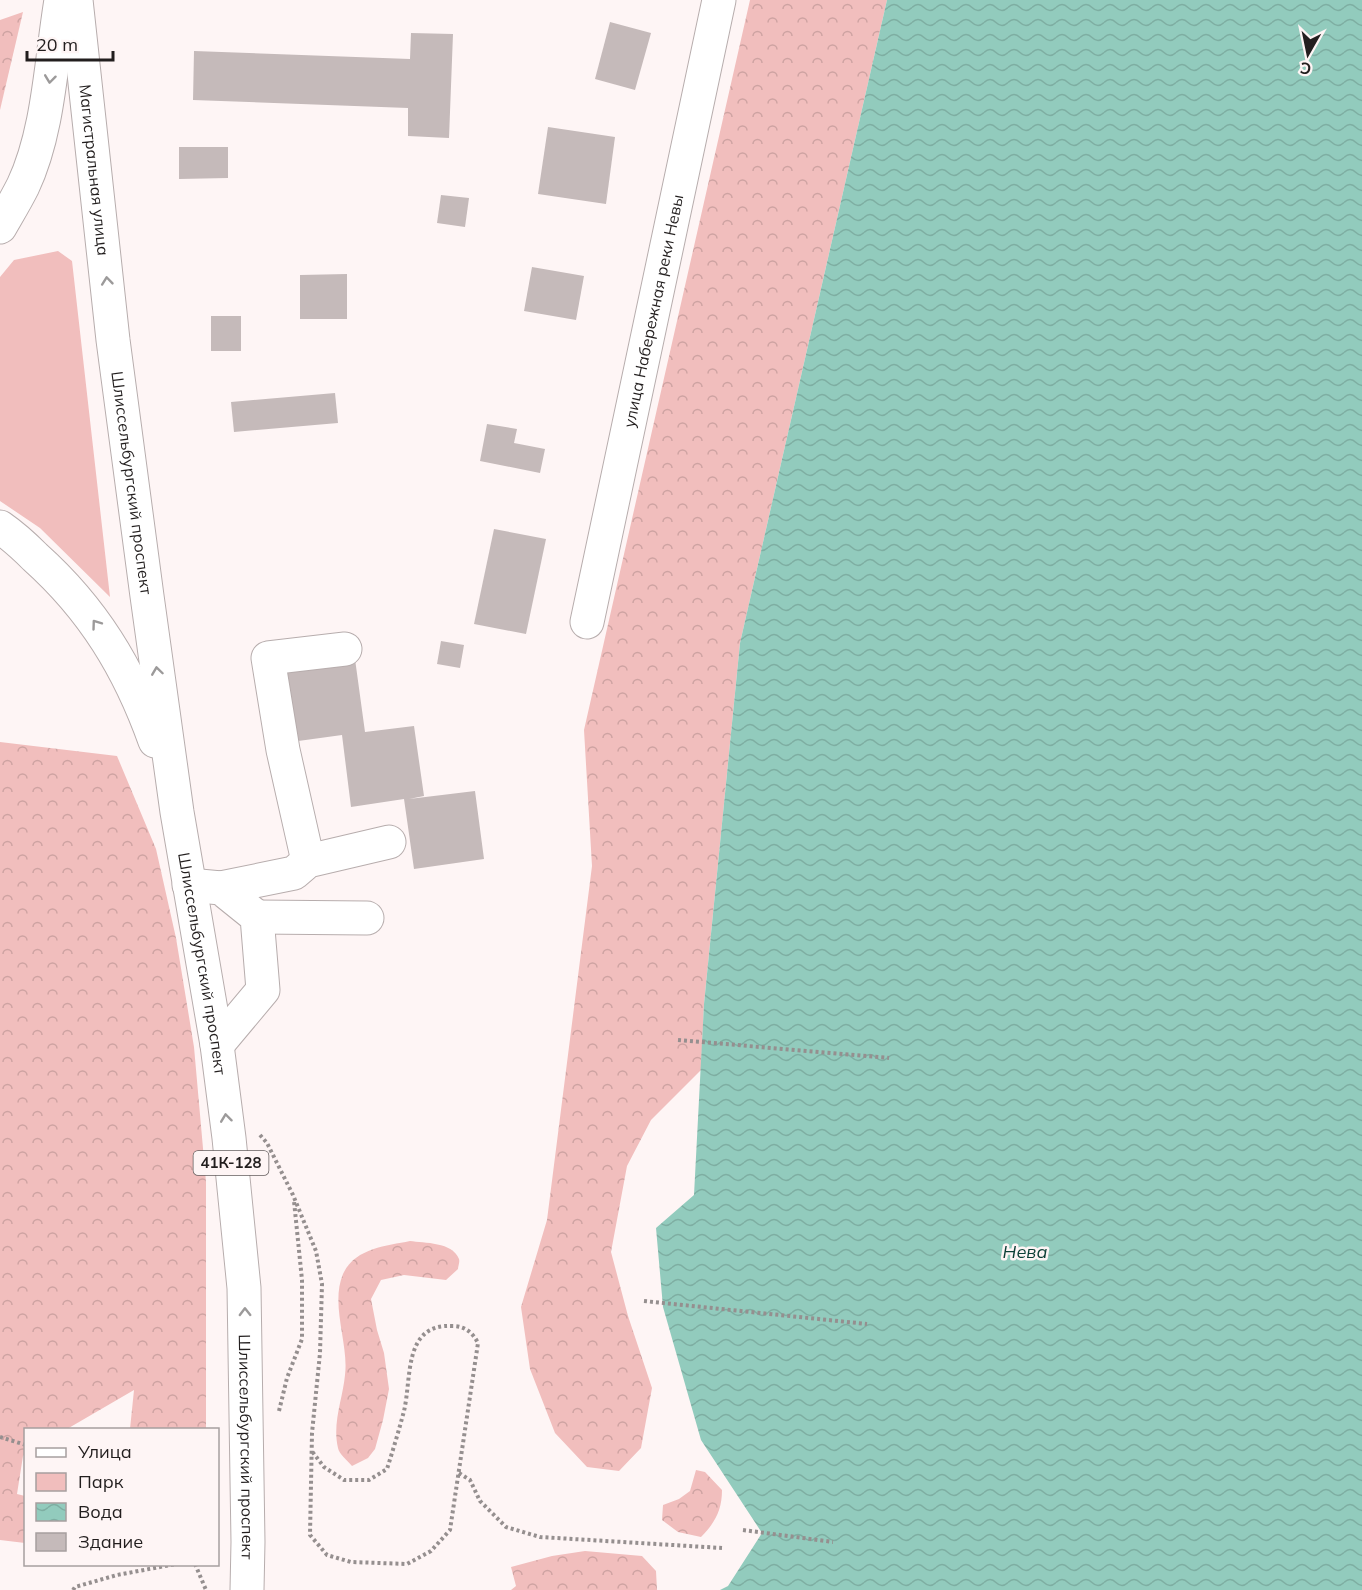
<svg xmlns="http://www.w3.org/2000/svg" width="1362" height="1590" viewBox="0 0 1362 1590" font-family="Mulish,sans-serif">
<defs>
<pattern id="forest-crowns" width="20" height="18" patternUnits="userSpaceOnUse" patternTransform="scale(1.5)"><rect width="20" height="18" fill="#f1bebd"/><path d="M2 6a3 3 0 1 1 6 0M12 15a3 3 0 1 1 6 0" fill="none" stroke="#cea3a2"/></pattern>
<pattern id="water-waves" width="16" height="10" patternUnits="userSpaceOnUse" patternTransform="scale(1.5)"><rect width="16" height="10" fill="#92cbbd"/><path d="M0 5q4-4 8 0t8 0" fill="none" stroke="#7eaea2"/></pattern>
</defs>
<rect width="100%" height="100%" fill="#fef5f5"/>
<polygon fill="#f1bebd" points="58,251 72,261 110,597 40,528 0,501 0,277 14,260"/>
<g fill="url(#forest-crowns)">
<polygon points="750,0 887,0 740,643 704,1004 701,1070 651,1120 627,1166 611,1252 628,1316 652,1388 641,1448 619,1471 587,1467 555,1433 530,1369 521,1307 547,1220 592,866 584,730"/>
<polygon points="23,12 0,110 0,20"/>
<polygon points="0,742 117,756 156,849 176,938 194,1047 206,1182 206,1429 130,1429 134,1390 67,1429 26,1430 25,1454 23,1456 17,1494 25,1496 25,1543 0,1540"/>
<path d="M410,1241C424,1243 453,1242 459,1259C460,1262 458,1266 458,1269L446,1280L404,1275L381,1280L371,1299L377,1330L384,1353L389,1389L383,1420L375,1449L368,1458L352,1466C347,1460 339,1454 338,1448C332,1423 343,1398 345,1375C349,1344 330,1305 343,1274C355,1248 386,1246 410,1241Z"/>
<path d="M696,1470L705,1472L722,1490C722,1510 715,1523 701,1537L678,1532L662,1520L663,1505L679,1499L690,1491Z"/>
<polygon points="585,1551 642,1556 656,1571 657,1590 511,1590 516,1586 511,1567 552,1556"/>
</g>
<polygon fill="url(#water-waves)" points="887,0 1362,0 1362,1590 720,1590 728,1586 762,1533 701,1440 663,1307 656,1228 694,1195 704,1004 740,643"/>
<g fill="#c5baba">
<polygon points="610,22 651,33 635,90 595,79"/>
<polygon points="411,33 453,34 449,138 408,136 408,108 193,100 194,51 410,59"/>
<polygon points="548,127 615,137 606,204 538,194"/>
<polygon points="179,147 228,147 228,178 179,179"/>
<polygon points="441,195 469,198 465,227 437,223"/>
<polygon points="532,267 584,276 576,320 524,311"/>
<polygon points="347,274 347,319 300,319 300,275"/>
<rect x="211" y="316" width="30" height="35"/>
<polygon points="335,393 338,423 234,432 231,402"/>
<polygon points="487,424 517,429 514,443 545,449 540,473 480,461"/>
<polygon points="494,529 546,539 526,634 474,624"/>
<polygon points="441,641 464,645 460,668 437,664"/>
<polygon points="355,659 365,732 414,726 424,796 409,799 475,791 484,859 414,869 404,799 351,807 342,735 291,742 281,670"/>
</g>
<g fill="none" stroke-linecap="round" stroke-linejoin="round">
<g stroke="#b7adad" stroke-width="35">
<g id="minor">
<path id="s1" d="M587,622L719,0"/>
<polyline points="308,861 283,750 268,658 345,649"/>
<polyline points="189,885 221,888 257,917 263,990 217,1045"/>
<polyline points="221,888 294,873 308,861 389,842"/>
<polyline points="257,917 367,918"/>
</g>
</g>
<g stroke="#b7adad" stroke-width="35">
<g id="major">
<path id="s2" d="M76,0L113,340L147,596L177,812L217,1045L229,1138L244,1288L248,1542L247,1590"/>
<path d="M0,227C8,213 16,200 23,186C49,131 51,60 61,0"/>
<path d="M0,527C13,536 24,546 35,557C93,609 129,668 155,741"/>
</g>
</g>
<g stroke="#958f8f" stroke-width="4" stroke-dasharray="3 3" stroke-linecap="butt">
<polyline points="678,1040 889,1058"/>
<path d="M260,1135L267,1143L293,1195L316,1251L322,1284L320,1353L312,1433L310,1535L327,1555L351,1562L407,1564L431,1551L450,1530L478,1343C473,1333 465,1326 453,1326C403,1323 412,1377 404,1411C399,1430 393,1450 387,1469L369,1480H344L324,1467L311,1450"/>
<polyline points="644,1301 867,1324"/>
<polyline points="279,1411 287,1378 302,1339 302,1280 294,1201"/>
<polyline points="0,1437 26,1445"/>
<polyline points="459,1473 470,1480 480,1501 506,1527 540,1537 722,1548"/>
<polyline points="743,1530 833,1542"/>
<polyline points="195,1564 206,1590"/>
<polyline points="73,1590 75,1587 117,1575 176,1564"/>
</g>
<use href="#minor" stroke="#fff" stroke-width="33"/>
<use href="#major" stroke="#fff" stroke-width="33"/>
</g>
<defs><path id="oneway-chevron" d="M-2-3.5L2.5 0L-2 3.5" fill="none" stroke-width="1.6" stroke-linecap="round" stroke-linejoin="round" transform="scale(1.5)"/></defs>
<g stroke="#9c9a9a">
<use href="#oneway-chevron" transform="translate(50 79) rotate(97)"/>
<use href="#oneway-chevron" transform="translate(107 281) rotate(-96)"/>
<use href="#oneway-chevron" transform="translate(96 624) rotate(-126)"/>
<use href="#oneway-chevron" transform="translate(157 671) rotate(-98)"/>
<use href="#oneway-chevron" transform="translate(226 1118) rotate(-97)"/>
<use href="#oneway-chevron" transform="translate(245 1312) rotate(-91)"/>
</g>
<g text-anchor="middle" stroke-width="5" stroke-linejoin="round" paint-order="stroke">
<rect fill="#fef5f5" stroke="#645e5e" stroke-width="1.5" x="193.5" y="1151" width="75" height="24" rx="4.5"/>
<g font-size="15" font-weight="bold" fill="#221e1e">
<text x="231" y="1168">41К-128</text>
</g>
<g font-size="16" fill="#221e1e" stroke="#fef5f5">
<text dy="6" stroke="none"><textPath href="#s2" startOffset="171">Магистральная улица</textPath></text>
<text dy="6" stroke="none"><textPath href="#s1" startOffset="318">улица Набережная реки Невы</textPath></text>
<text dy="6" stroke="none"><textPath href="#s2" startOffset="486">Шлиссельбургский проспект</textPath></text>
<text dy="6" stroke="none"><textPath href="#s2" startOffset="972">Шлиссельбургский проспект</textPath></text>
<text dy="6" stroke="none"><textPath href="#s2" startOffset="1458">Шлиссельбургский проспект</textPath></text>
</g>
<g font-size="18" font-style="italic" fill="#0c3f36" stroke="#fef5f5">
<text x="1025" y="1258">Нева</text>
</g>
</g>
<rect x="24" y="1428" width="195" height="138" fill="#fef5f5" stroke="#a69f9f" stroke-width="1.5"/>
<rect x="36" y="1448" width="30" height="9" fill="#ffffff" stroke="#a69f9f" stroke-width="1.5"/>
<text x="78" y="1458" font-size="18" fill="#221e1e">Улица</text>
<rect x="36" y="1473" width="30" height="18" fill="#f1bebd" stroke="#a69f9f" stroke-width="1.5"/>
<text x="78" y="1488" font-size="18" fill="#221e1e">Парк</text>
<rect x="36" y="1503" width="30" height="18" fill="url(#water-waves)" stroke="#a69f9f" stroke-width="1.5"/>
<text x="78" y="1518" font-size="18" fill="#221e1e">Вода</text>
<rect x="36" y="1533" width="30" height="18" fill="#c5baba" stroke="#a69f9f" stroke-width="1.5"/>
<text x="78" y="1548" font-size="18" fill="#221e1e">Здание</text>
<g transform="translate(1308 54) rotate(189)" stroke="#fef5f5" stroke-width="4.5" paint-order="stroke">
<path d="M0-4.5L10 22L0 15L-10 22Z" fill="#221e1e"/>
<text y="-9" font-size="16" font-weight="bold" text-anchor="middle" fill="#221e1e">С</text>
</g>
<path d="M27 51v9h86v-9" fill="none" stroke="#221e1e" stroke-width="3"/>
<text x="36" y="51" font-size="18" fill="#221e1e" stroke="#fef5f5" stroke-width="4.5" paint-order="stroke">20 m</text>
</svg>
